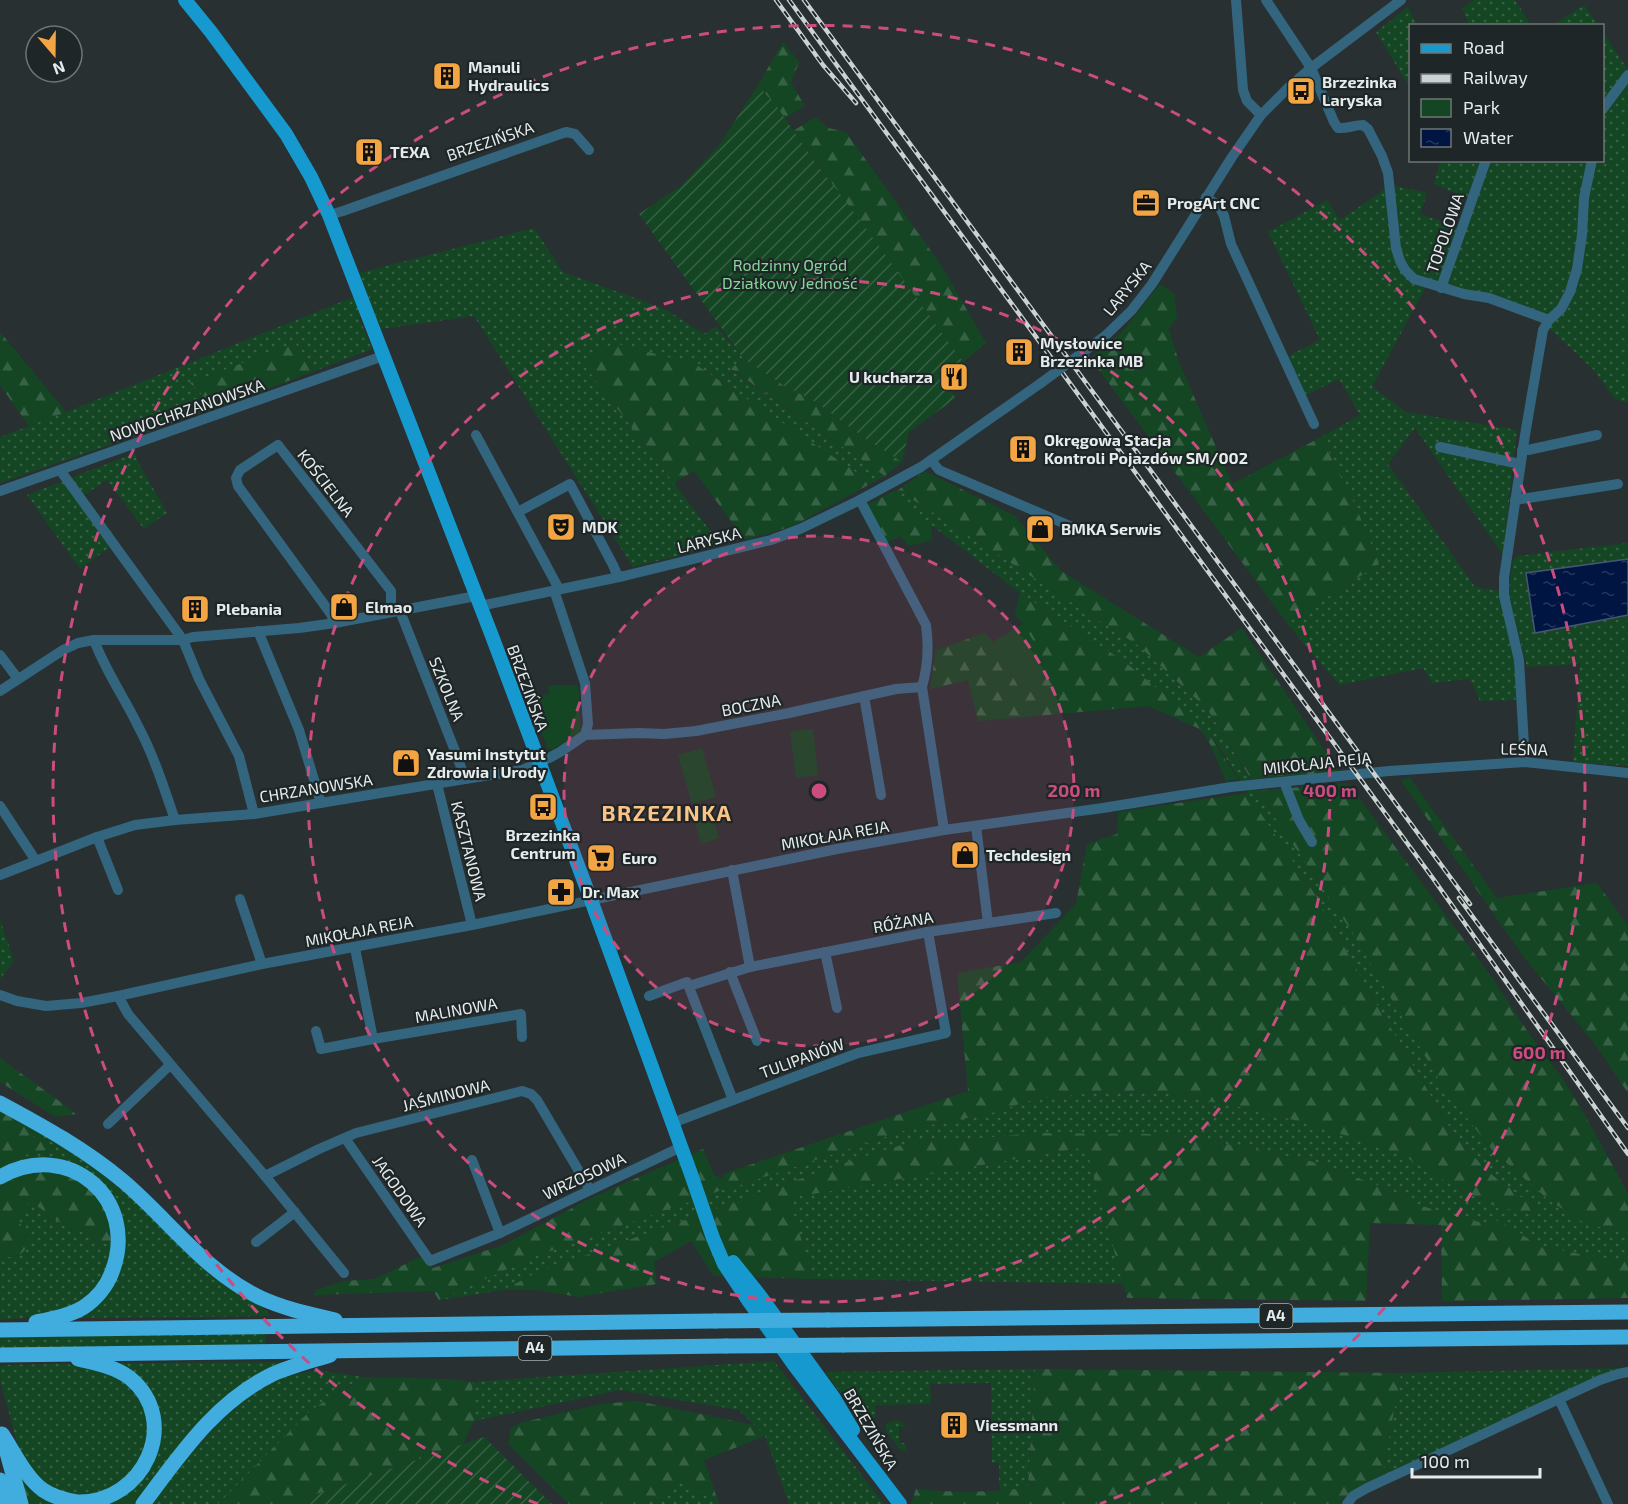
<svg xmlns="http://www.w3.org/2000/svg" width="1628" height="1504" viewBox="0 0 1628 1504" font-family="'Exo 2',sans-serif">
<defs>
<pattern id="grass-dots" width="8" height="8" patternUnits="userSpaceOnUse" patternTransform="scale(1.5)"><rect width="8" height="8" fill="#154624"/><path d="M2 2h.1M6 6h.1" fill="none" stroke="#376144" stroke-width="1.8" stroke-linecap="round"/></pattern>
<pattern id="forest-firs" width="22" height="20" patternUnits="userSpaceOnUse" patternTransform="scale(1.5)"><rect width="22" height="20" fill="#154624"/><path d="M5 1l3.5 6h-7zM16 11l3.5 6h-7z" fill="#376144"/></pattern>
<pattern id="garden-furrows" width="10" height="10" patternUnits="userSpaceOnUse" patternTransform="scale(1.5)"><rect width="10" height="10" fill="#154624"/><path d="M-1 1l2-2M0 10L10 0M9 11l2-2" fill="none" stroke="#376144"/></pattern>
<pattern id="water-ripples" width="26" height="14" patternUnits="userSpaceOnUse" patternTransform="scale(1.5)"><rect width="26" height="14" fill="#001542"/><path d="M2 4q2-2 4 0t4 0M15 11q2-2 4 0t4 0" fill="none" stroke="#25375d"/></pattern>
</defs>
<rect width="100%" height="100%" fill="#283031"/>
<g fill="url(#grass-dots)">
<polygon points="1474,0 1515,0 1531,25 1469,25 1462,8"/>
<polygon points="1584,5 1598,25 1553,25"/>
<polygon points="1408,7 1417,25 1410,26 1410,88 1376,32"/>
<path d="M1603,32L1628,70V403L1615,399L1594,370L1550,329L1547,324L1429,281L1372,387L1406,412L1517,430L1503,555L1415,428L1388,464L1475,587L1499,591C1505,618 1524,676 1515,700L1480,701L1470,679L1432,683L1423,668L1339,685L1287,623L1379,564L1357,509L1321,437L1360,415L1339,379L1306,395L1288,356L1320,340L1268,232L1327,200L1340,220L1391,185L1427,193L1420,214L1461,228L1469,199L1434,184L1440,161L1602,160Z"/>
<polygon points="534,228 563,272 646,302 670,312 704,334 716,326 743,358 731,370 885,476 872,483 695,364 582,362 721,545 633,567 474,316 381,329 374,312 359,317 372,349 315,371 295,343 191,383 216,408 0,483 0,437 66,412 351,298 369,297 359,273"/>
<polygon points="135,453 137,460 167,513 144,529 107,480 84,495 118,541 80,569 27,495"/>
<polygon points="898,490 1139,646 1208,710 1257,791 1353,932 1445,1090 1493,1151 1550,1201 1588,1225 1628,1231 1628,1261 1597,1257 1537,1246 1520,1233 1451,1215 1419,1205 1388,1189 1310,1161 1233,1145 1162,1134 1031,1133 985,1138 859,1158 536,1273 503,1290 439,1300 536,1256 722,1190 740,1185 912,1128 985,1115 1035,1099 1102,1092 1162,1093 1246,1108 1318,1126 1404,1156 1459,1189 1493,1205 1541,1213 1487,1171 1453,1133 1366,986 1316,896 1255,805 1220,748 1208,733 1125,662 1020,593 890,493"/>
<polygon points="1628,543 1628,559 1527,573 1535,633 1628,615 1628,766 1573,762 1580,664 1527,667 1508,596 1513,560 1518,556"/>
<polygon points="0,919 14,961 0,979"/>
<polygon points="37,1129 91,1162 260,1305 270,1315 269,1316 74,1318 123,1252 12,1165"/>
<polygon points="1086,1147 1124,1284 813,1279 789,1198"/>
<polygon points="26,1203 37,1206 61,1223 82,1232 101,1244 111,1244 111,1261 94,1291 74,1306 34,1317 0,1320 0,1258 18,1256 21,1225 17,1220"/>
<polygon points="265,1332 266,1345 0,1348 0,1335"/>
<polygon points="774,1361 884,1504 789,1504 765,1436 739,1410 620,1390 474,1421 472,1382"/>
<polygon points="286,1362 268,1371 141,1501 132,1488 159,1423 118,1363"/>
<polygon points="58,1364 78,1365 116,1373 150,1412 147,1458 101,1498 52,1493 21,1457 0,1380 0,1365"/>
<polygon points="1620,1368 1382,1476 1401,1373"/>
<polygon points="1035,1369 1028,1488 1002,1491 999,1485 999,1463 992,1463 991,1383 930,1384 931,1404 875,1405 876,1417 861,1421 825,1372"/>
<polygon points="316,1370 364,1377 343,1389 218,1504 151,1504 182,1463 218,1424 248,1396 282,1378"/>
<polygon points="891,1421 900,1421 905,1425 905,1427 899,1427 899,1443 905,1443 906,1449 904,1451 901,1451 886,1431 886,1425"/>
<polygon points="681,1483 718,1501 719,1504 647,1504"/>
</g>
<g fill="url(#forest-firs)">
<polygon points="783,42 799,62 791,83 805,106 785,118 758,85"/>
<polygon points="816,117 828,128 846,132 941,265 986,343 963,362 793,131"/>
<polygon points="1160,284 1174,293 1177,318 1169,329 1179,362 1232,484 1321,437 1357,509 1379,564 1287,623 1090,358 1121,333"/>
<polygon points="0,333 1,333 66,412 29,426 0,385"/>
<polygon points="295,343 315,371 216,408 190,383"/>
<polygon points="614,343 695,364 872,483 793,526 745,540 694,471 674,483 582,362"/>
<polygon points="743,358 783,385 816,402 863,437 902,462 885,476 731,369"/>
<polygon points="925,471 1015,516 1061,571 1199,657 1242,628 1339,772 1251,779 1208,710 1139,646 898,490"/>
<polygon points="890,493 931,524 932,540 909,546 900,536 887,543 867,505"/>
<polygon points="1020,593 1125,662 1169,698 1208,733 1238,779 1226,781 1210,744 1200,729 1148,706 978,721 968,680 930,689 936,650 985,633 993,642 1021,691 1052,673 1023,624 1015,615"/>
<polygon points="1409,777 1497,898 1597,883 1628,926 1628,1093 1594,1043 1523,956 1401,781"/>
<polygon points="1348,783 1493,979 1530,1035 1563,1079 1590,1124 1628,1194 1628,1231 1588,1225 1550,1201 1493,1151 1445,1090 1352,932 1257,791"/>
<polygon points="1247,793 1316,896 1366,986 1453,1133 1487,1171 1542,1213 1534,1216 1493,1205 1459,1189 1404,1156 1318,1126 1246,1108 1162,1093 1102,1092 1035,1099 985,1115 911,1128 740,1185 722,1190 536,1256 439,1300 433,1291 313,1295 316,1290 344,1281 375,1279 422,1256 433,1268 503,1245 591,1198 703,1149 714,1175 725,1180 723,1174 968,1091 957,973 1021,962 1076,904 1087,844 1117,834 1118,812"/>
<polygon points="0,1058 77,1114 56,1117 0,1082"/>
<polygon points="0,1109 37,1129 33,1136 42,1140 49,1149 18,1157 12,1165 0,1171"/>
<polygon points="1031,1133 1162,1134 1233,1145 1310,1161 1388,1189 1419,1205 1451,1215 1483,1223 1494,1219 1520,1233 1537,1246 1597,1257 1628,1261 1628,1298 1442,1301 1441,1225 1370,1223 1366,1301 1127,1298 1086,1147 789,1198 813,1279 714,1276 691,1241 654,1262 657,1284 578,1297 538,1290 503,1290 536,1273 859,1158 912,1142 985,1138"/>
<path d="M35,1168L83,1181L111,1217V1244H101L82,1232L61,1223L37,1206L27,1203L24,1215L17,1220L29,1234C27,1256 19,1256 0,1258V1181Z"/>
<path d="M1035,1369L1401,1373L1382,1476L1342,1499L1341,1504H911L916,1489C954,1493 990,1492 1028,1488Z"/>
<polygon points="364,1377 448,1379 472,1382 474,1421 463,1444 314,1495 299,1504 218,1504 311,1410"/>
<polygon points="637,1401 754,1425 765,1436 704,1460 718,1501 681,1483 647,1504 569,1504 508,1444 511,1428 520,1423 600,1404"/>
<polygon points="18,1473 67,1504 27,1504"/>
<polygon points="132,1488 141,1501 139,1504 99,1504"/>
</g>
<g fill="#154624">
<polygon points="1023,624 1052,673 1021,691 993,642"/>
<polygon points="547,685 578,685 581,732 553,749 548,749 529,699 550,693"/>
<polygon points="813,729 818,775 796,778 790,731"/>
<polygon points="702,748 716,797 692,804 678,755"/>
<polygon points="709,804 719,838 701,844 691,809"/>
</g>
<g fill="url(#garden-furrows)">
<polygon points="758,85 777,107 815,162 860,220 963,362 941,378 956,398 909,432 902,462 863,437 816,402 783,385 743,358 639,214 682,185 720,144"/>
<polygon points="484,1437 552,1504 299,1504 314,1495"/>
</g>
<polygon fill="url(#water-ripples)" stroke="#455675" stroke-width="1.5" points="1628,559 1628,615 1535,633 1526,573"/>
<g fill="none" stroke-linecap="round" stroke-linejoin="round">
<g stroke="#33657f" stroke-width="10">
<polyline points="1236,0 1243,90 1247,101 1261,115"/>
<path d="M1266,0L1311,68L1334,122L1338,128C1347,129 1354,125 1363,125L1368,129L1382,156L1388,173L1396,248L1400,261L1405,270L1414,279L1464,294L1489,298L1549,320"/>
<polyline points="1602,110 1628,75"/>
<polyline points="1206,197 1219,206 1224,216 1231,244 1314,424"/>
<polyline points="329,215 343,211 566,132 575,134 589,150"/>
<polyline points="1441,288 1486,160"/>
<polyline points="1105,336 1131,311 1152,284 1232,157 1261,115 1290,86 1311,68 1401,0"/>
<polyline points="476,435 559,589"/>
<polyline points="1440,447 1520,464"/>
<polyline points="1522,450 1528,450 1597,435"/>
<polyline points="931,460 939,470 1084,532"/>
<polyline points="60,470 183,640 199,679 239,756 254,814"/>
<polyline points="0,491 383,356"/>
<path d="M860,500L926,625C929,646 928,666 922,687L944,830"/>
<polyline points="1515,500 1618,484"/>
<polyline points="518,512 570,484 613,565 618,577"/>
<polyline points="480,606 624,576 771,540 800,529 860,500 921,467 1041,383"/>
<polyline points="400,611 457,756 465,779"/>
<polyline points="335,623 331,614 238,486 236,478 240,470 278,445 391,591 391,612"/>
<polyline points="258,631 299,730 321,803"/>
<path d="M94,640C105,670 124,697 138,726C154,756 164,788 175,820"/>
<polyline points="0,655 18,679"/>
<polyline points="0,691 63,650 78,643 94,640 183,640 193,637 299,628 335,623 476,596"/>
<polyline points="864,696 881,795"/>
<polyline points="585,735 639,733 664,734 696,731 789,713 896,689 922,687"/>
<polyline points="1525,762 1519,660 1504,596 1504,578 1525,435 1543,330 1549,320 1561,309 1570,292 1577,269 1582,235 1584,198 1592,160"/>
<polyline points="1284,782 1299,820 1312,842"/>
<polyline points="437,784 472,925"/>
<polyline points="0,806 36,861"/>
<polyline points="976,826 988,923"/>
<polyline points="97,837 118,890"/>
<polyline points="732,870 750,967"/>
<polyline points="0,875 97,837 135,825 175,820 254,814 465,779 522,770 549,758 560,752 585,735 588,724 585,683 554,590"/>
<polyline points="240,899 262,964"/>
<polyline points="825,952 837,1008"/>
<polyline points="730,972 757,1041"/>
<polyline points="689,986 750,967 928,932 1056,913"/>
<polyline points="0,995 17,1001 46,1006 81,1003 118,996 262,964 472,925 837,849 944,830 1103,808 1231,787 1389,771 1525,762 1628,773"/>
<polyline points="118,996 128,1014 265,1176 344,1273"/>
<polyline points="649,996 687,982 733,1100"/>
<polyline points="316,1031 321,1049 373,1039 355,948"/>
<polyline points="373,1039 521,1014 522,1037"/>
<polyline points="672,1123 858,1053 946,1033 928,932"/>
<polyline points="108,1124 170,1065"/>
<polyline points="345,1138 430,1261 500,1233 681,1147"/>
<polyline points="472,1160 500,1233"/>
<polyline points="265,1176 319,1149 356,1133 522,1091 531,1094 537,1100 590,1190"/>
<polyline points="256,1242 295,1212"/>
<polyline points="1559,1399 1608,1504"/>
<polyline points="1347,1504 1353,1496 1367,1488 1600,1380 1618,1374 1628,1372"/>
</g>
<g stroke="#1599ce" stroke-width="14">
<polyline points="185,0 211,32 286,134 311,177 329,215 492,636 591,900 691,1174 713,1238 724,1264 750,1303 794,1365 900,1504"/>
<polyline points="733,1262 761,1297 834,1398 853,1430"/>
</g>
<g stroke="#41acde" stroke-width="15">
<path d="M0,1103C43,1126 86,1150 123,1181C169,1220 205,1272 261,1298C285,1309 310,1314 335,1320"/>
<path d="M0,1177C68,1138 140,1199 112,1272C107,1286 96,1299 84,1307C69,1316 52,1319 36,1322"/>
<polyline points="828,1320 1628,1312"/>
<polyline points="0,1330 715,1321"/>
<polyline points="843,1345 1628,1337"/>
<polyline points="0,1355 726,1346"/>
<path d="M2,1434C14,1452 26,1478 43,1490C53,1497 65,1500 77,1502C144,1504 182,1421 130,1378C116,1367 96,1363 78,1359"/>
<polyline points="6,1449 21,1504"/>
<polyline points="0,1480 6,1504"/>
<path d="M143,1504C180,1455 215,1402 273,1374C291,1366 311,1361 330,1355"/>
</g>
<g stroke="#ccd2d2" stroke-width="4.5">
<g id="rail">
<polyline points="776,0 823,65 856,103"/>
<polyline points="789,0 1432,877 1628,1154"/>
<polyline points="804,0 1470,904"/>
<polyline points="1459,898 1628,1128"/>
</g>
</g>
<use href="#rail" stroke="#1e2627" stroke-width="2" stroke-dasharray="7" stroke-linecap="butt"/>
<polyline stroke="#33657f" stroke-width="10" points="1041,383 1105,336"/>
<g stroke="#41acde" stroke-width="15">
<polyline points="715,1321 828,1320"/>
<polyline points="726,1346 843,1345"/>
</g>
</g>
<circle cx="819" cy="791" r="255" fill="#cb4d7f" fill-opacity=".12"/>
<g fill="none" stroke="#cb4d7f" stroke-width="3" stroke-dasharray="10 8">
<circle cx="819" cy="791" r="255"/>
<circle cx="819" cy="791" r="511"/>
<path d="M538 1504A766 766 0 1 1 1100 1504"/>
</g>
<defs>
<g id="building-square" transform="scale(1.5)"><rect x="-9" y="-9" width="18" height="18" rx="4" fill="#f3a443" stroke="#1e2627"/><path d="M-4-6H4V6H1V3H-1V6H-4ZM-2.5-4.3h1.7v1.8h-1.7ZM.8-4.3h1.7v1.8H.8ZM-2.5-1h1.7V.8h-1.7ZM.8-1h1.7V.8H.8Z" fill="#111"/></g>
<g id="bus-square" transform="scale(1.5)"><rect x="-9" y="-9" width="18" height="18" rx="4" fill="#f3a443" stroke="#1e2627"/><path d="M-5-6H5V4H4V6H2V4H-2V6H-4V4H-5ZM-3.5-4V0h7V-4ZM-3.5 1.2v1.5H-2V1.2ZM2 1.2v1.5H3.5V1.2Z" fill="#111"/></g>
<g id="office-square" transform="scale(1.5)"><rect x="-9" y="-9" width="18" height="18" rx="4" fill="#f3a443" stroke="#1e2627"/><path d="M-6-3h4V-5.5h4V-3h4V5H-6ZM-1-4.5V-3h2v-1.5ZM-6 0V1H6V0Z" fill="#111"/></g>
<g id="restaurant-square" transform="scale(1.5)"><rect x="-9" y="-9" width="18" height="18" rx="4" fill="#f3a443" stroke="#1e2627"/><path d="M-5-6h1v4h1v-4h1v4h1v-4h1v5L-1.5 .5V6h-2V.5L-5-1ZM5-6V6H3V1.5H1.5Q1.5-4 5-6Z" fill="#111"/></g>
<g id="theatre-square" transform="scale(1.5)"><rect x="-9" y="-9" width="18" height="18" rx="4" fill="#f3a443" stroke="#1e2627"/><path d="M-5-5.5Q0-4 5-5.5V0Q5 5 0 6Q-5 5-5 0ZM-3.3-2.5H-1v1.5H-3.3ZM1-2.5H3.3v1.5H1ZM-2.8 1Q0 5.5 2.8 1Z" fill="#111"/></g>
<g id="shop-square" transform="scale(1.5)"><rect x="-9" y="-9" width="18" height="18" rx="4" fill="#f3a443" stroke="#1e2627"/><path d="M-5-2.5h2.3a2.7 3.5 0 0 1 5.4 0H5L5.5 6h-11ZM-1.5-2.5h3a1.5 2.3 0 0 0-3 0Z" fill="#111"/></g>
<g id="supermarket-square" transform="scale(1.5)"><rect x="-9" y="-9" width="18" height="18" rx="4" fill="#f3a443" stroke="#1e2627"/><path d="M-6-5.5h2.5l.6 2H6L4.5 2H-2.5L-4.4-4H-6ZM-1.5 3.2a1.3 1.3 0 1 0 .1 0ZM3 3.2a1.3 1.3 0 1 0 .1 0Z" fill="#111"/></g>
<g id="pharmacy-square" transform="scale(1.5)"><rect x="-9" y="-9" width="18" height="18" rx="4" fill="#f3a443" stroke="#1e2627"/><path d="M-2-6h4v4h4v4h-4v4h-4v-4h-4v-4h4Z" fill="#111"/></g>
</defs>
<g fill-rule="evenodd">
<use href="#building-square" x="447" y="76"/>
<use href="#bus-square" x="1301" y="91"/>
<use href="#building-square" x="369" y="152"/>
<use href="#office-square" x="1146" y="203"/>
<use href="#building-square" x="1019" y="352"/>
<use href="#restaurant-square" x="954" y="377"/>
<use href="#building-square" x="1023" y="449"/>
<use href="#theatre-square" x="561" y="527"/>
<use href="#shop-square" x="1040" y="529"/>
<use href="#shop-square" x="344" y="607"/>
<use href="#building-square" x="195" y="609"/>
<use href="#shop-square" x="406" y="763"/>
<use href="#bus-square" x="543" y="807"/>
<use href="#shop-square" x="965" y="855"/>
<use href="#supermarket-square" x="601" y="858"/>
<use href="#pharmacy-square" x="561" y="892"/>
<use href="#building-square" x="954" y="1425"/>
</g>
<g text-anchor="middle" stroke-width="4.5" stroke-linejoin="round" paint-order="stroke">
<g fill="#1e2627" stroke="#aab1b1" stroke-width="1.5">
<rect x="1259.5" y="1304" width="33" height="24" rx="4.5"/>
<rect x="518.5" y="1336" width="33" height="24" rx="4.5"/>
</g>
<g font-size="15" font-weight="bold" fill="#e6ecec">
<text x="1276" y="1321">A4</text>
<text x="535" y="1353">A4</text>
</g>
<g font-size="16" font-weight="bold" fill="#e6ecec" stroke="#1e2627" text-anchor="start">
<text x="468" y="73">Manuli<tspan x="468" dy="18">Hydraulics</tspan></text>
<text x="1322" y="88">Brzezinka<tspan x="1322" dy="18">Laryska</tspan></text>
<text x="390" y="158">TEXA</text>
<text x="1167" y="209">ProgArt CNC</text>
<text x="1040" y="349">Mysłowice<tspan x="1040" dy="18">Brzezinka MB</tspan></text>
<text x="933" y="383" text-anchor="end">U kucharza</text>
<text x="1044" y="446">Okręgowa Stacja<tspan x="1044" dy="18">Kontroli Pojazdów SM/002</tspan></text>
<text x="582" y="533">MDK</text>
<text x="1061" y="535">BMKA Serwis</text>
<text x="365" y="613">Elmao</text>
<text x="216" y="615">Plebania</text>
<text x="427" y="760">Yasumi Instytut<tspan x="427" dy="18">Zdrowia i Urody</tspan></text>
<text x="543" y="841" text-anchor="middle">Brzezinka<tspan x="543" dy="18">Centrum</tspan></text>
<text x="986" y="861">Techdesign</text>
<text x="622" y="864">Euro</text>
<text x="582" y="898">Dr. Max</text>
<text x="975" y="1431">Viessmann</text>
</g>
<g font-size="16" fill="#e6ecec" stroke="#1e2627">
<text transform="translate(490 141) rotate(-19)" y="6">BRZEZIŃSKA</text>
<text transform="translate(1445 233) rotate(-71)" y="6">TOPOLOWA</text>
<text transform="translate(1127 288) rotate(-51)" y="6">LARYSKA</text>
<text transform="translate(187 410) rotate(-19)" y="6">NOWOCHRZANOWSKA</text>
<text transform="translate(326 483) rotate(52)" y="6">KOŚCIELNA</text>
<text transform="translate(709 540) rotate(-14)" y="6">LARYSKA</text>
<text transform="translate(528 688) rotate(70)" y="6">BRZEZIŃSKA</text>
<text transform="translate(447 689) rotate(68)" y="6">SZKOLNA</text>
<text transform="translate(751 705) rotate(-11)" y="6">BOCZNA</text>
<text transform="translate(1524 749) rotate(1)" y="6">LEŚNA</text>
<text transform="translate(1317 763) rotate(-6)" y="6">MIKOŁAJA REJA</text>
<text transform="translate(316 788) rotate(-9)" y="6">CHRZANOWSKA</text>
<text transform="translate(835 835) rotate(-10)" y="6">MIKOŁAJA REJA</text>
<text transform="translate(469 851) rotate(76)" y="6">KASZTANOWA</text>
<text transform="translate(903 922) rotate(-10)" y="6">RÓŻANA</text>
<text transform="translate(359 931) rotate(-11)" y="6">MIKOŁAJA REJA</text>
<text transform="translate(456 1010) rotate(-10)" y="6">MALINOWA</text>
<text transform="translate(802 1058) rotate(-20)" y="6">TULIPANÓW</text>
<text transform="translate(446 1095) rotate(-14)" y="6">JAŚMINOWA</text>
<text transform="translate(584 1176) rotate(-25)" y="6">WRZOSOWA</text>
<text transform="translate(400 1191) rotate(55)" y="6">JAGODOWA</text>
<text transform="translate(871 1429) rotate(60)" y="6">BRZEZIŃSKA</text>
</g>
<g font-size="16" fill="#85d898" stroke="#1e2627">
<text x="790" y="271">Rodzinny Ogród<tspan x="790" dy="18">Działkowy Jedność</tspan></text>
</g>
<g font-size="22" font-weight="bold" letter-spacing="1.5" fill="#fbc387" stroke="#1e2627">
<text x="667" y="821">BRZEZINKA</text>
</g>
</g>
<circle cx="819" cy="791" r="9" fill="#cb4d7f" stroke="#1e2627" stroke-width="3"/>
<g font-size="18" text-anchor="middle" font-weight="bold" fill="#cb4d7f" stroke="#1e2627" stroke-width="4.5" stroke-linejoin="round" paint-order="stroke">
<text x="1074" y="797">200 m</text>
<text x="1330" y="797">400 m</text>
<text x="1539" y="1059">600 m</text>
</g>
<rect x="1409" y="24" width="195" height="138" fill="#1e2627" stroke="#6e7576" stroke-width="1.5"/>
<rect x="1421" y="44" width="30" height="9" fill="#1599ce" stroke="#6e7576" stroke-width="1.5"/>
<text x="1463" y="54" font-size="18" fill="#e6ecec">Road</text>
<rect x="1421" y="74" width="30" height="9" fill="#ccd2d2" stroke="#6e7576" stroke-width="1.5"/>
<text x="1463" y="84" font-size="18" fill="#e6ecec">Railway</text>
<rect x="1421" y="99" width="30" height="18" fill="#154624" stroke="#6e7576" stroke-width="1.5"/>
<text x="1463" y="114" font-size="18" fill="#e6ecec">Park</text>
<rect x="1421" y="129" width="30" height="18" fill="url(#water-ripples)" stroke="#6e7576" stroke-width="1.5"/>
<text x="1463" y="144" font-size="18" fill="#e6ecec">Water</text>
<g transform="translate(54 54) rotate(160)"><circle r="28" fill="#1e2627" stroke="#6e7576" stroke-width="1.5"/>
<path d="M0-4.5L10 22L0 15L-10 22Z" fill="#f3a443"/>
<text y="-9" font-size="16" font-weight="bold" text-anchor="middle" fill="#e6ecec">N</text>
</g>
<path d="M1412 1468v9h128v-9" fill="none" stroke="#e6ecec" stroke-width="3"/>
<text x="1421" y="1468" font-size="18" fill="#e6ecec" stroke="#1e2627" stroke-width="4.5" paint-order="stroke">100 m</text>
</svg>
